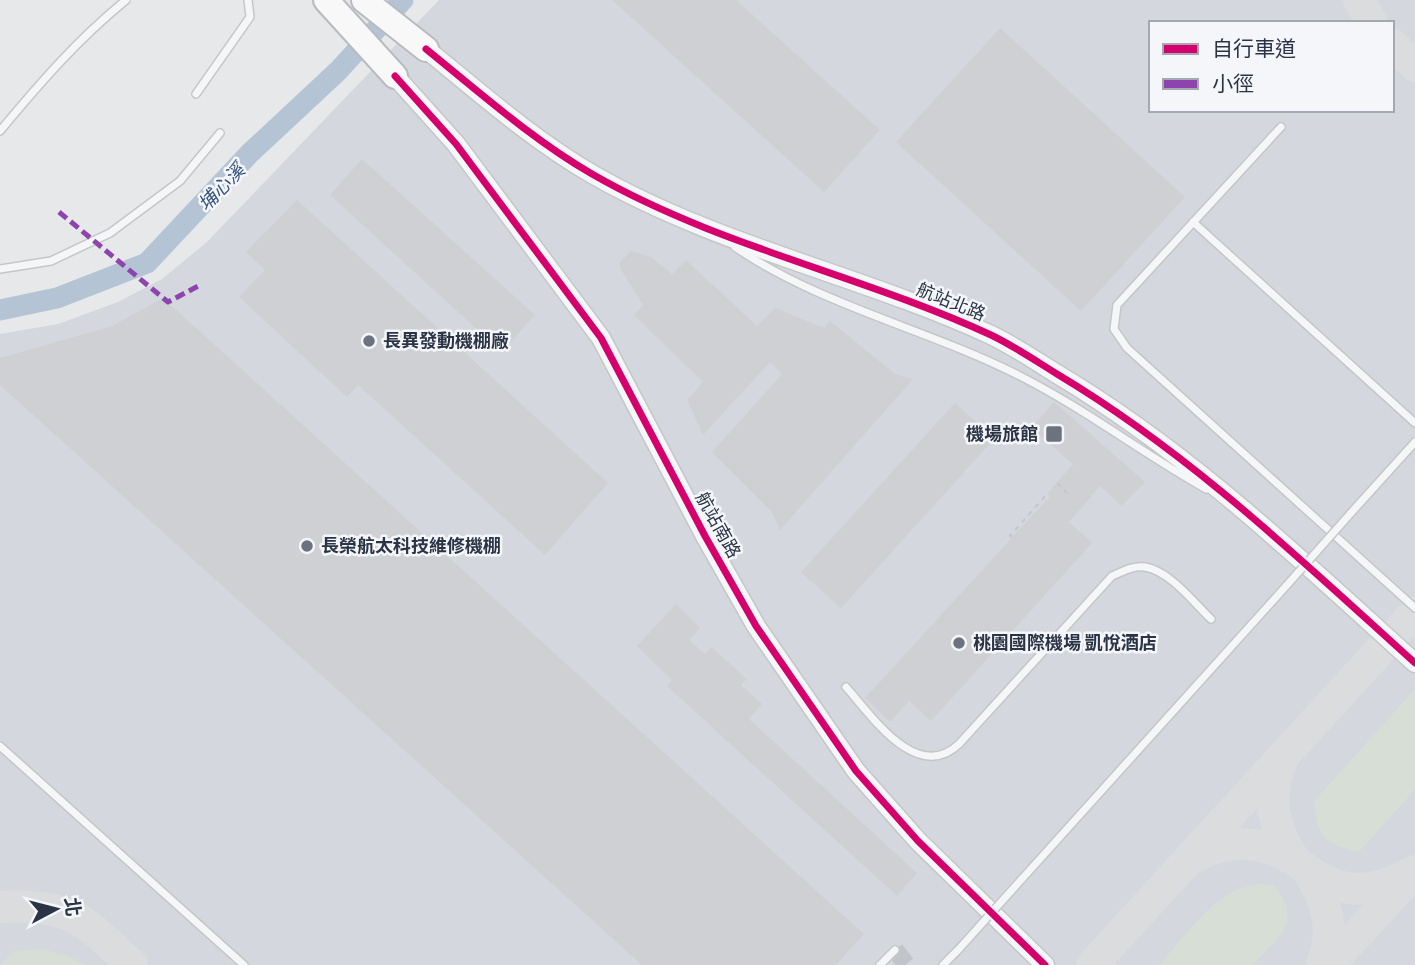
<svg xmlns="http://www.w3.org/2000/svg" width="1415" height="965" viewBox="0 0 1415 965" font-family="'PT Sans Narrow','Noto Sans TC',sans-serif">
<rect width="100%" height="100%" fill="#e6e8ea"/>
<path fill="#d4d7dd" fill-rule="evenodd" d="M439,0H1415V965H0V334L58,324L118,302L162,279L207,242ZM1151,23H1392V110H1151Z"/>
<g fill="#d6ded6">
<path d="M1415,689V790L1359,852C1324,844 1317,837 1314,801Z"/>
<path d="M1258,884L1274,885C1304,922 1278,937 1253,965H1159C1187,935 1215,889 1258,884Z"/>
<polygon points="42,949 65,955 86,965 0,965 14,951"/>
</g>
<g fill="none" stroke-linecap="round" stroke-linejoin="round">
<polyline stroke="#b4c4d5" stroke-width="21" points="0,310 57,298 147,263 250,153 338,71 403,0"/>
<g stroke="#dadcde" stroke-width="32">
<polyline points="1359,0 1372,23"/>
<polyline points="1392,44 1415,66"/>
<path d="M1282,761C1265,797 1274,829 1295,861"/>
<path d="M1193,858C1225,839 1264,839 1295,861C1312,873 1326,884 1348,888C1372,892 1394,882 1415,871"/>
<path d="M1309,873C1328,903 1335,931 1322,965"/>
<path d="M0,907C74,905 80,917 132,965"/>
<polyline points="1092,965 1415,612"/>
<polyline points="1329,965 1411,876"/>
</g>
</g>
<g fill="#ced0d3">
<polygon points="612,0 736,0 880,130 824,192"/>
<polygon points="1000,28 1185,197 1081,311 896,142"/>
<polygon points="362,159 535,315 502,352 330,195"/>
<polygon points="297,200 608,483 545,555 358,385 347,397 239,297 265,270 246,252"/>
<polygon points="631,251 651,257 672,274 686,260 757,326 775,308 824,328 830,321 895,374 913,379 780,530 772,512 712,452 782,374 770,362 703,435 687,400 703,382 634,315 643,305 620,268 620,262"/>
<polygon points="163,298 864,934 836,965 642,965 0,385 0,358 112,326"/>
<polygon points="1054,402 1145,482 1122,506 1100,486 1069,522 1092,543 931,721 909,701 890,722 865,698 1050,496 1047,494 1073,464 1031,428"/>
<polygon points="955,403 994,439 841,608 801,572"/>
<polygon points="676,604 700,628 689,640 705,654 711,647 747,679 741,685 762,704 749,719 917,873 897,896 667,686 672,680 637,646"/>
</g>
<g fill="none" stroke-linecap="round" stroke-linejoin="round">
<polyline stroke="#c1c4c9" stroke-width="18" stroke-dasharray="18 9" stroke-linecap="butt" points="895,950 907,965"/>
<g stroke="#c4c6c8" stroke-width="10">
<g id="service">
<polyline points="196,94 250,17 248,0"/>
<polyline points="1281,127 1117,305 1114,329 1127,348 1415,608"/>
<path d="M0,131C40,83 78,39 126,0"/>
<polyline points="1193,222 1415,423"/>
<path d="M735,247C821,306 928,329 1020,376C1085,409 1142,453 1206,489"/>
<polyline points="0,269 51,261 110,233 180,181 220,133"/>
<polyline points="1350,514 1415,442"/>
<path d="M846,687C872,716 917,784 959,744L1112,576C1122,572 1133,565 1145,567C1170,571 1194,603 1211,619"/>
<polyline points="0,746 244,965"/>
<polyline points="1021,880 1287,585"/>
<polyline points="880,965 895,950"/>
<polyline points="943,965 959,949"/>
</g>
</g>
<g stroke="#c4c6c8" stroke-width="21">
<g id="tertiary">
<path d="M426,49C479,92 533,140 592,174C717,246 861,275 991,335C1014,346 1036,361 1057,374C1191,454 1301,560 1415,663"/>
<polyline points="395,76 456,144 601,338 705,536 756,626 856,771 918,841 1045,965"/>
</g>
</g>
<g stroke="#b8bbbf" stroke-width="28">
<g id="motorway">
<polyline points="326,0 395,76"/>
<polyline points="364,0 426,49"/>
</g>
</g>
<g stroke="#c5c6ca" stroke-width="2" stroke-dasharray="5 5" stroke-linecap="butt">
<polyline points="1057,483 1067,493"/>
<polyline points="1012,537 1010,536 1047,494"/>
</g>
<use href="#service" stroke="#f5f6f7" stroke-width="7"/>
<use href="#tertiary" stroke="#f5f6f7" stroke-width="18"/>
<use href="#motorway" stroke="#f8f8f8" stroke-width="24"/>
<g stroke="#c4c6c8" stroke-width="10" stroke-linecap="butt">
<g id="service-bridge">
<polyline points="1287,585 1350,514"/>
<polyline points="959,949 1021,880"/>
</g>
</g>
<use href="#service-bridge" stroke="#f5f6f7" stroke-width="7"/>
<polyline stroke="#8e44ad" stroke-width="5" stroke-dasharray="10 5" stroke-linecap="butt" points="59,212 168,302 202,284"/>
<g stroke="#f4f6f9" stroke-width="11">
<g id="cycleway">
<path d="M426,49C479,92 533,140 592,174C717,246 861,275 991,335C1014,346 1036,361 1057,374C1191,454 1301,560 1415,663"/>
<polyline points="395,76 456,144 601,338 705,536 756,626 856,771 918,841 1045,965"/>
</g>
</g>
<use href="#cycleway" stroke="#d6006c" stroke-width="7"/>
</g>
<g fill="#6c737f" stroke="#f4f6f9" stroke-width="2.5">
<circle cx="369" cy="341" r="7"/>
<rect x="1045" y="425" width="18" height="18" rx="3.5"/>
<circle cx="307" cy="546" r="7"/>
<circle cx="959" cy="643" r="7"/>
</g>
<g text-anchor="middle" stroke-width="5" stroke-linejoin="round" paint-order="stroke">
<g font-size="18" fill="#2b3445" stroke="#f4f6f9">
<text transform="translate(951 302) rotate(22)" y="6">航站北路</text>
<text transform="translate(718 525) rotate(61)" y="6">航站南路</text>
</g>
<g font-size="18" font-weight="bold" fill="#2b3445" stroke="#f4f6f9" text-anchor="start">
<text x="383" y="347">長異發動機棚廠</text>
<text x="1038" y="440" text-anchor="end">機場旅館</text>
<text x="321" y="552">長榮航太科技維修機棚</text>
<text x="973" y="649">桃園國際機場 凱悅酒店</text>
</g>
<g font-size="19" font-style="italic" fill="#34527a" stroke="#f4f6f9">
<text transform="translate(221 187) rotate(-46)" y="7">埔心溪</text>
</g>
</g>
<rect x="1149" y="21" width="245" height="91" fill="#f4f6f9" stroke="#a4a8b1" stroke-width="2"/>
<rect x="1163" y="44" width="35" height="10" fill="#d6006c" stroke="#a4a8b1" stroke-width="2"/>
<text x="1212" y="56" font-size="21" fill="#2b3445">自行車道</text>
<rect x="1163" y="79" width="35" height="10" fill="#8e44ad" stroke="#a4a8b1" stroke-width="2"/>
<text x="1212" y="91" font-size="21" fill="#2b3445">小徑</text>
<g transform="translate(56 909) rotate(83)" stroke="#f4f6f9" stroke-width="5" paint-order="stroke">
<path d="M0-5L12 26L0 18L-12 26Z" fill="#2b3445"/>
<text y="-10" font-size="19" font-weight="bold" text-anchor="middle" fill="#2b3445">北</text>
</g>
</svg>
